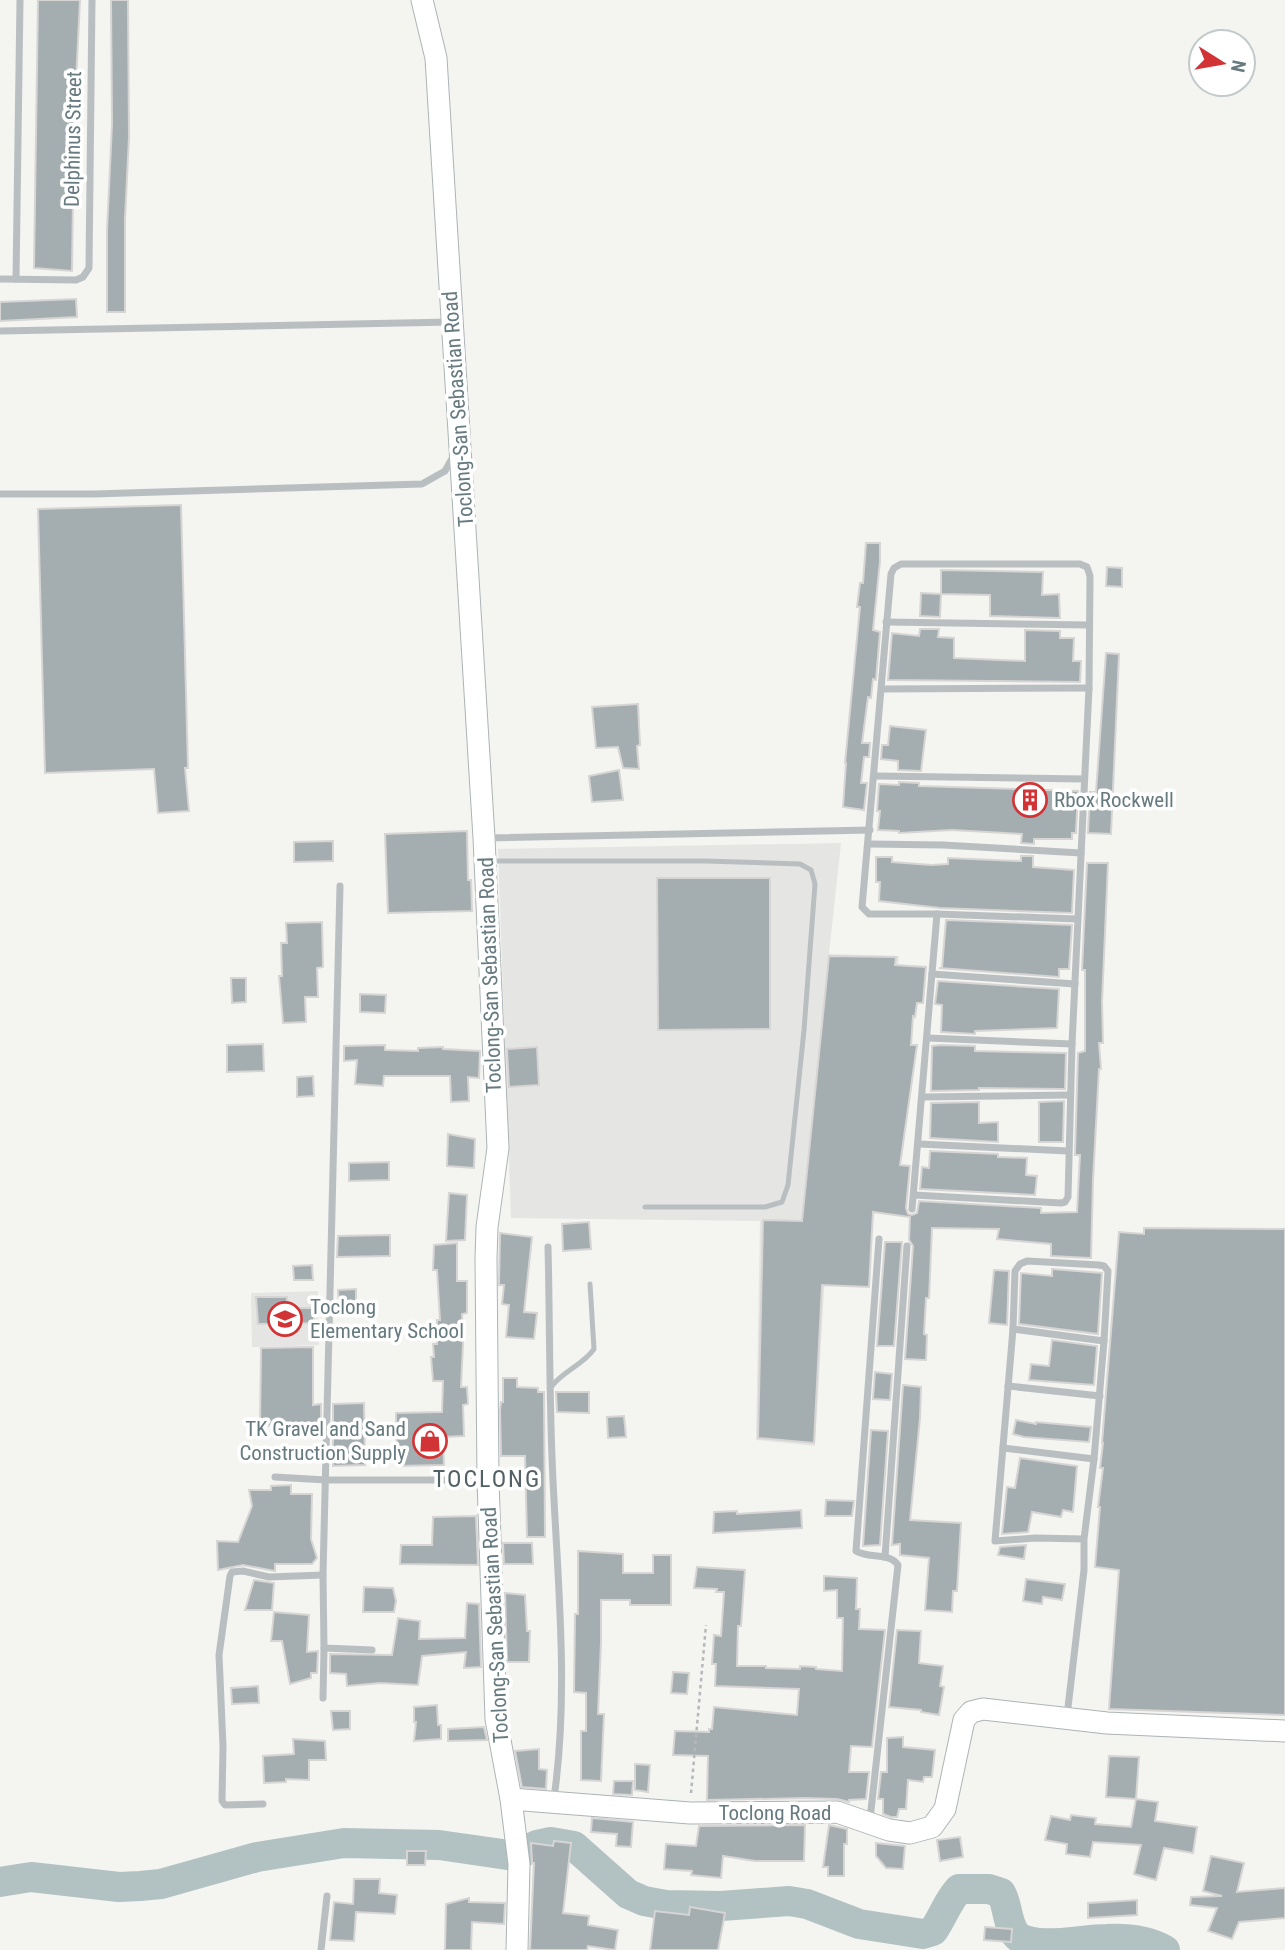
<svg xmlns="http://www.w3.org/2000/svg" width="1285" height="1950" viewBox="0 0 1285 1950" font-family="'Roboto Condensed',sans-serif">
<rect width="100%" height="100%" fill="#f4f4f1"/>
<g fill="#e5e5e4">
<polygon points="841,843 829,954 899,956 873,1222 828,1222 815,1446 756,1440 760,1221 511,1218 498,849"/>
<polygon points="318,1291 319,1345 252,1347 251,1293"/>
</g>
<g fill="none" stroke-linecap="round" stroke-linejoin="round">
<path stroke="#b2c1c2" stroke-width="30" d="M0,1882L31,1877L119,1887L140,1886L161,1884L257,1857L344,1843L439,1845L515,1856L537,1845L551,1842L574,1846L628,1894L644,1901L666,1905L721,1906L789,1901L807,1904L859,1924L923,1934L933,1931C943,1917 947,1902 959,1889H989L1001,1893C1009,1907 1006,1925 1018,1937C1040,1950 1080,1939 1107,1939C1128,1938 1147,1940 1165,1950"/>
</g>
<g fill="#a4adb0" stroke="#d6d5d4" stroke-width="2">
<polygon points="38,0 80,0 74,124 72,271 34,268"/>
<polygon points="111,0 128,0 129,137 125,219 125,312 107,312 107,231 112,124"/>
<polygon points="76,299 77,317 0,321 0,302"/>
<polygon points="181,505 188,768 185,768 189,811 158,813 154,769 45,773 38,509"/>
<polygon points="866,543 880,543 880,561 873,630 880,632 876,680 873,679 871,698 868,697 862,743 870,743 869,757 864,757 861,783 867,783 864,810 843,807 846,763 845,763 860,607 857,607 860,583 863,583"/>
<polygon points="1107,567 1122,568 1122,587 1106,586"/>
<polygon points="941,570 1043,572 1042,595 1059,594 1060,618 990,616 990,595 941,594"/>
<polygon points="921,593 941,594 940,617 920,616"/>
<polygon points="920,629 939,629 938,637 954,638 954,658 1025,661 1025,630 1060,631 1060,638 1074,638 1073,661 1081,661 1080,682 888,680 892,633 919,636"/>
<polygon points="1106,653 1119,654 1111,834 1088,833 1090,792 1096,792"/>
<polygon points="638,704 640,745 637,746 639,769 623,768 618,747 596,748 592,707"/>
<polygon points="890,726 926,730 921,771 898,770 898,761 881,759 882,745 888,745"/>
<polygon points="619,770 623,800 592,802 589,776"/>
<polygon points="899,782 919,783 919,786 1078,791 1076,833 1072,833 1072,839 1034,839 1034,844 1021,843 1022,834 952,830 899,833 899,831 878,830 880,811 877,811 879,784 899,785"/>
<polygon points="467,831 468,880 471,880 472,911 388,913 385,834"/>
<polygon points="333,841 333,861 294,862 294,842"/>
<polygon points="1021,856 1033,856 1033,867 1074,870 1072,913 940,908 879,901 880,882 876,882 876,857 892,857 892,862 932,865 948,864 948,858 1018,861 1021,861"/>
<polygon points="1087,863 1108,863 1102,1002 1103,1043 1099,1043 1101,1069 1099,1069 1093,1180 1091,1258 1051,1256 1051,1244 997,1239 999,1229 932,1228 929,1298 926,1298 924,1334 927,1335 926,1360 905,1359 913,1246 909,1240 910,1217 873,1212 869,1287 822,1285 814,1443 758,1438 763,1220 802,1221 829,956 896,957 895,965 926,967 923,1003 917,1003 915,1017 913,1016 911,1045 917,1045 900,1165 910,1166 906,1208 908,1214 912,1215 917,1213 919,1201 1041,1208 1041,1213 1077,1212 1080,1155 1075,1155 1078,1053 1085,1051 1085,970 1082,970"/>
<polygon points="657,878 770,878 770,1029 658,1030"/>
<polygon points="946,920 1072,925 1069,969 1059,969 1059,977 939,968 942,968"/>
<polygon points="322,922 323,967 317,968 318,997 305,997 306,1022 283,1023 279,976 282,976 281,943 287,943 286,923"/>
<polygon points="231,978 246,978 246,1002 232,1003"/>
<polygon points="938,981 1059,989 1057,1028 975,1031 975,1034 941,1032 942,1005 935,1004"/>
<polygon points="360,994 386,995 385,1013 360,1012"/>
<polygon points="263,1044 264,1071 227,1072 227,1045"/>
<polygon points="385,1045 385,1050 418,1051 418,1048 443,1047 443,1049 480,1051 479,1078 468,1077 469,1101 451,1102 450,1076 384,1076 383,1086 355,1084 357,1060 344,1061 344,1046"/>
<polygon points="940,1045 975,1046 975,1051 1066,1053 1065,1089 979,1088 979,1090 931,1091 932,1046"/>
<polygon points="537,1047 539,1085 509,1087 507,1049"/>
<polygon points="313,1076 314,1096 297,1097 297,1077"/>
<polygon points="1064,1101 1063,1142 1039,1142 1039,1102"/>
<polygon points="979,1102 979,1123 998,1122 998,1142 930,1138 931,1103"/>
<polygon points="448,1134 475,1139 474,1168 447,1166"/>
<polygon points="930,1151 998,1154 998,1157 1027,1158 1026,1175 1037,1176 1035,1195 920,1189 922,1167 929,1168"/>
<polygon points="389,1162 389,1180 349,1181 349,1163"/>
<polygon points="449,1193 467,1195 465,1240 446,1241"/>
<polygon points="589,1222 591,1249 563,1251 562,1224"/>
<polygon points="1144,1228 1285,1229 1285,1715 1109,1709 1119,1570 1095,1567 1100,1507 1098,1507 1103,1468 1100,1468 1103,1443 1102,1443 1119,1232 1144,1234"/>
<polygon points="500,1233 532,1237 524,1312 537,1313 534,1339 506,1337 509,1305 502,1304 504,1285 499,1285"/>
<polygon points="390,1235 390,1256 337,1257 338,1236"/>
<polygon points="885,1242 902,1242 894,1346 877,1346"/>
<polygon points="457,1243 457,1281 467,1281 467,1313 462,1314 463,1343 461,1387 467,1387 468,1404 463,1405 464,1436 443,1437 444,1465 397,1466 396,1413 442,1412 443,1381 433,1381 431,1357 434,1357 433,1344 437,1344 437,1320 440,1320 437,1270 433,1270 434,1245"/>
<polygon points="312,1265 313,1280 294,1280 293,1266"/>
<polygon points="1052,1269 1102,1273 1098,1334 1019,1324 1021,1273 1052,1276"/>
<polygon points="994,1270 1009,1271 1007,1325 989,1323"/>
<polygon points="356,1289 356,1310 339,1310 338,1290"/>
<polygon points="256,1297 287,1297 287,1308 314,1308 314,1323 258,1324"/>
<polygon points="1052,1340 1097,1346 1094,1385 1029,1380 1031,1364 1049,1366"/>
<polygon points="313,1347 313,1405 321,1404 321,1424 260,1426 261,1348"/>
<polygon points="875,1372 892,1374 890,1400 873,1399"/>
<polygon points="503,1378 517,1378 517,1387 538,1388 538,1392 544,1392 545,1537 527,1537 525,1456 501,1456 500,1410 501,1402 503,1402"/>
<polygon points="903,1385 921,1387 920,1418 910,1520 961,1523 957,1591 953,1591 952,1612 925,1610 929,1558 900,1555 900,1544 892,1545"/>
<polygon points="556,1392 589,1392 589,1413 557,1412"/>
<polygon points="364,1403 365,1465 333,1466 333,1404"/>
<polygon points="624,1416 626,1437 608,1438 607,1417"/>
<polygon points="1016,1420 1036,1424 1036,1422 1091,1427 1089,1442 1024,1437 1013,1434"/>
<polygon points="871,1430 888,1431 880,1545 863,1546"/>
<polygon points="1020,1458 1077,1466 1073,1512 1063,1510 1061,1517 1032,1512 1028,1532 1002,1534 1007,1487 1015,1488"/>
<polygon points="291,1485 291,1494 312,1494 311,1539 317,1558 312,1564 275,1564 275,1571 243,1565 218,1570 217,1541 238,1542 252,1506 249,1490 271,1490 271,1486"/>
<polygon points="826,1500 854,1501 852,1516 825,1516"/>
<polygon points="801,1510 802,1528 713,1533 714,1512 737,1511 737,1514"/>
<polygon points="476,1516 478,1565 400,1564 401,1545 432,1545 433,1517"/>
<polygon points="503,1543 532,1543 533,1564 504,1564"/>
<polygon points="1026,1545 1024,1559 998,1555 1000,1547"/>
<polygon points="578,1551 623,1554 623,1573 653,1573 653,1555 671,1555 671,1605 630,1605 630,1600 601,1600 601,1642 598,1714 604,1714 601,1781 581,1780 581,1731 586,1731 586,1693 574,1692 575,1614 578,1614"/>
<polygon points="697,1567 745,1570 741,1626 738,1626 737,1666 766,1666 766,1668 800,1669 800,1666 816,1667 816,1669 842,1671 843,1618 837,1618 837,1590 824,1591 824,1576 857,1578 856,1609 860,1609 859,1629 885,1630 872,1747 851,1746 849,1772 869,1772 866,1799 849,1800 849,1802 837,1799 805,1798 707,1800 708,1756 673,1755 675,1731 709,1732 709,1729 712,1729 714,1707 797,1715 799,1689 715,1686 716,1664 712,1664 714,1635 721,1636 724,1592 716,1592 717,1589 694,1588"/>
<polygon points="1026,1579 1065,1584 1062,1600 1043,1597 1042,1604 1023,1601"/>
<polygon points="254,1580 274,1583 272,1610 245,1610"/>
<polygon points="364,1587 393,1588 396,1601 394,1612 363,1612"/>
<polygon points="505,1593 525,1595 527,1631 530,1631 529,1662 507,1662"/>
<polygon points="467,1603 479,1604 481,1667 464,1668 466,1652 422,1656 418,1685 380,1683 347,1686 346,1674 330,1673 330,1654 392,1655 398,1618 420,1621 419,1639 465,1638"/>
<polygon points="274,1612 309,1615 307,1652 318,1651 317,1673 311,1673 311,1678 290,1684 282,1641 271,1641"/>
<polygon points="897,1630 921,1631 919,1663 943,1666 940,1686 944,1687 939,1715 921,1712 921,1710 889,1707"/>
<polygon points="673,1672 689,1673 687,1694 671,1693"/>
<polygon points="258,1686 259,1703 232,1704 231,1688"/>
<polygon points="437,1705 438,1725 441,1725 441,1739 414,1741 416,1722 414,1722 414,1707"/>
<polygon points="331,1711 350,1711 350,1729 333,1730"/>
<polygon points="484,1727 487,1740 448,1741 448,1729"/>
<polygon points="903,1737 903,1747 935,1750 932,1777 924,1777 923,1782 908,1780 906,1809 899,1809 897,1817 891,1817 883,1814 883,1799 878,1799 881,1772 887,1772 887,1738"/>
<polygon points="293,1739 325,1741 326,1760 309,1760 309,1780 286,1779 286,1782 264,1783 263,1756 294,1754"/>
<polygon points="539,1749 539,1769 547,1770 546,1789 522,1787 515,1751"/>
<polygon points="1109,1756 1139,1757 1136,1799 1106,1797"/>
<polygon points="635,1764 650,1765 648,1792 635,1790"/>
<polygon points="614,1781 633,1781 632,1795 613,1794"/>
<polygon points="1136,1799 1158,1802 1155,1821 1197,1827 1193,1853 1164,1848 1156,1880 1134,1874 1141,1845 1093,1842 1090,1857 1066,1854 1067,1844 1045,1840 1051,1816 1070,1820 1071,1815 1096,1818 1095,1824 1131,1827"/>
<polygon points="592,1818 633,1822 631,1847 616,1846 617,1834 591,1832"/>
<polygon points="805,1825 804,1861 755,1861 723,1856 721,1878 691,1875 692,1871 664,1869 666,1844 696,1846 699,1826"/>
<polygon points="829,1825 847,1829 847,1844 844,1844 844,1876 828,1876 828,1867 823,1867"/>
<polygon points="960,1837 963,1857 940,1861 937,1840"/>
<polygon points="554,1841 571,1843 563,1913 589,1916 588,1925 618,1930 615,1950 588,1946 587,1950 530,1950 534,1863 532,1863 531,1843 553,1846"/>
<polygon points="876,1843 905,1846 903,1869 886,1868 876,1856"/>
<polygon points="407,1851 426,1851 425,1865 407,1865"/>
<polygon points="1211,1856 1244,1863 1237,1892 1285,1888 1285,1918 1239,1922 1232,1939 1208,1931 1217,1908 1190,1905 1191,1897 1222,1896 1203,1891"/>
<polygon points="354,1879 380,1879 379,1893 397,1895 395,1914 356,1912 354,1941 330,1940 334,1902 353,1904"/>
<polygon points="469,1898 469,1902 505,1903 504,1924 472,1922 471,1950 445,1950 446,1904"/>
<polygon points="1137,1900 1137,1915 1088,1918 1088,1903"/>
<polygon points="690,1907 725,1913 718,1950 650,1950 655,1911 689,1915"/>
<polygon points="985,1927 1012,1929 1011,1942 984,1940"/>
</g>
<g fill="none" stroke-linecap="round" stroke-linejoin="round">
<g stroke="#acb4b6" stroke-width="23">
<g id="secondary">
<polyline points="422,0 436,58 484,838 498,1148 487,1227 486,1258 488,1480 496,1719 511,1799 519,1864 517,1950"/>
<polyline points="511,1799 690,1813 837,1812 889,1830 910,1833 932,1827 945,1809 964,1720 971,1712 983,1709 1107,1723 1285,1731"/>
</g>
</g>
<polyline stroke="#b4b8ba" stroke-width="2.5" stroke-dasharray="3.5 3.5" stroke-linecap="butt" points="691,1793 706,1625"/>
<g stroke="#b9bfc1" stroke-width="5">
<polyline points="491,861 705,861 800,864 811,870 815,884 804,1030 788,1185 782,1202 765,1207 645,1207"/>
<path d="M552,1386C563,1371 583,1365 594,1349L590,1284"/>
</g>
<g stroke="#b9bfc1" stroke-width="7">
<polyline points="0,279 76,280 83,277 89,268 92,0"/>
<polyline points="16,279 20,0"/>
<polyline points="0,331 451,322"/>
<polyline points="0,494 94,494 422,484 445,471 454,455"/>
<polyline points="886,622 1089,625"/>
<polyline points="882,689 1089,688"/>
<polyline points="875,776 1084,779"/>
<polyline points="485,838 870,830"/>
<polyline points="869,844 943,845 1081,853"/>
<polyline points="340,886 323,1575 324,1648 372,1650"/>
<polyline points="932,974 1075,984"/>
<polyline points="928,1038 1072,1044"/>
<polyline points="924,1097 1070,1095"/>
<polyline points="919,1144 1068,1151"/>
<polyline points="914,1195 1061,1203 1065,1202 1068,1197 1072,1044 1089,688 1090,576 1087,567 1080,564 901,564 894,568 891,574 862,907 869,914 937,914 1077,919"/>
<polyline points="912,1209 937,914"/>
<path d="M548,1247C550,1325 549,1403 553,1480C558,1586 569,1693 554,1798"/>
<polyline points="1013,1329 1104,1341"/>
<polyline points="1008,1386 1100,1396"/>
<polyline points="1003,1448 1094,1459"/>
<polyline points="275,1477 326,1480 485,1480"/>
<polyline points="885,1557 907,1246"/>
<polyline points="323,1698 324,1648"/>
<polyline points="1067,1716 1084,1570 1084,1539 1094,1459 1104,1341 1108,1271 1104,1266 1099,1265 1027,1261 1020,1264 1015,1271 1013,1329 995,1541 1035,1538 1084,1539"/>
<polyline points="263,1804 225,1805 222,1801 223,1746 219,1655 230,1576 232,1572 243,1571 269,1577 323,1575"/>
<path d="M870,1819L898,1565C889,1552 869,1559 856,1551L879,1239"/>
<polyline points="321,1950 327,1896"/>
</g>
<use href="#secondary" stroke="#fff" stroke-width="21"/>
</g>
<defs>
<g id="building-ring" transform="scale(1.75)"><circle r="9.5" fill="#fff" stroke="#d23335" stroke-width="1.5"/><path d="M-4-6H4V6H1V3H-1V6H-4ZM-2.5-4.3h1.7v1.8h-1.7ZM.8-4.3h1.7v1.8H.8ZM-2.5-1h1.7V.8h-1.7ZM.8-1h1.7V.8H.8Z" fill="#d23335"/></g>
<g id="school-ring" transform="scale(1.75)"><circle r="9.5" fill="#fff" stroke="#d23335" stroke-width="1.5"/><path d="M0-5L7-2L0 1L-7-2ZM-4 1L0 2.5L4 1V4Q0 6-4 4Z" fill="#d23335"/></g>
<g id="shop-ring" transform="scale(1.75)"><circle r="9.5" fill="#fff" stroke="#d23335" stroke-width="1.5"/><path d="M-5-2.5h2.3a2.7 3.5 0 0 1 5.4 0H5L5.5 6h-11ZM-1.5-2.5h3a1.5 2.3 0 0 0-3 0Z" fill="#d23335"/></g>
</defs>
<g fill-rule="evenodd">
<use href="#building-ring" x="1030" y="800"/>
<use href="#school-ring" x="285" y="1319"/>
<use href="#shop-ring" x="430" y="1441"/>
</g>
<g text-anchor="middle" stroke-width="7" stroke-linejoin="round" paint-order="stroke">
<g font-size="21" fill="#667a7f" stroke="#fff">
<text transform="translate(73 139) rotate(-89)" y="7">Delphinus Street</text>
<text transform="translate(458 409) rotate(-94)" y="7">Toclong-San Sebastian Road</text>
<text transform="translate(490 975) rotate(-92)" y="7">Toclong-San Sebastian Road</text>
<text transform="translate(495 1625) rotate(-93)" y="7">Toclong-San Sebastian Road</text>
<text x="775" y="1820">Toclong Road</text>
</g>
<g font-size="21" fill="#667a7f" stroke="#fff" text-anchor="start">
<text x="1054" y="807">Rbox Rockwell</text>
<text x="310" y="1314">Toclong<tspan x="310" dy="24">Elementary School</tspan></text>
<text x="406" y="1436" text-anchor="end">TK Gravel and Sand<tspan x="406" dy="24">Construction Supply</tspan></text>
</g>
<g font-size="24" letter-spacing="2" fill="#536165" stroke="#fff">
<text x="487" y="1487">TOCLONG</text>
</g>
</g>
<g transform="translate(1222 63) rotate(101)"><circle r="33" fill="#ffffff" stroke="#c2cacc" stroke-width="2"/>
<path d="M0-5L12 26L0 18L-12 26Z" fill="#d23335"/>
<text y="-10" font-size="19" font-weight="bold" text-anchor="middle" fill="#667a7f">N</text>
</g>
</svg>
